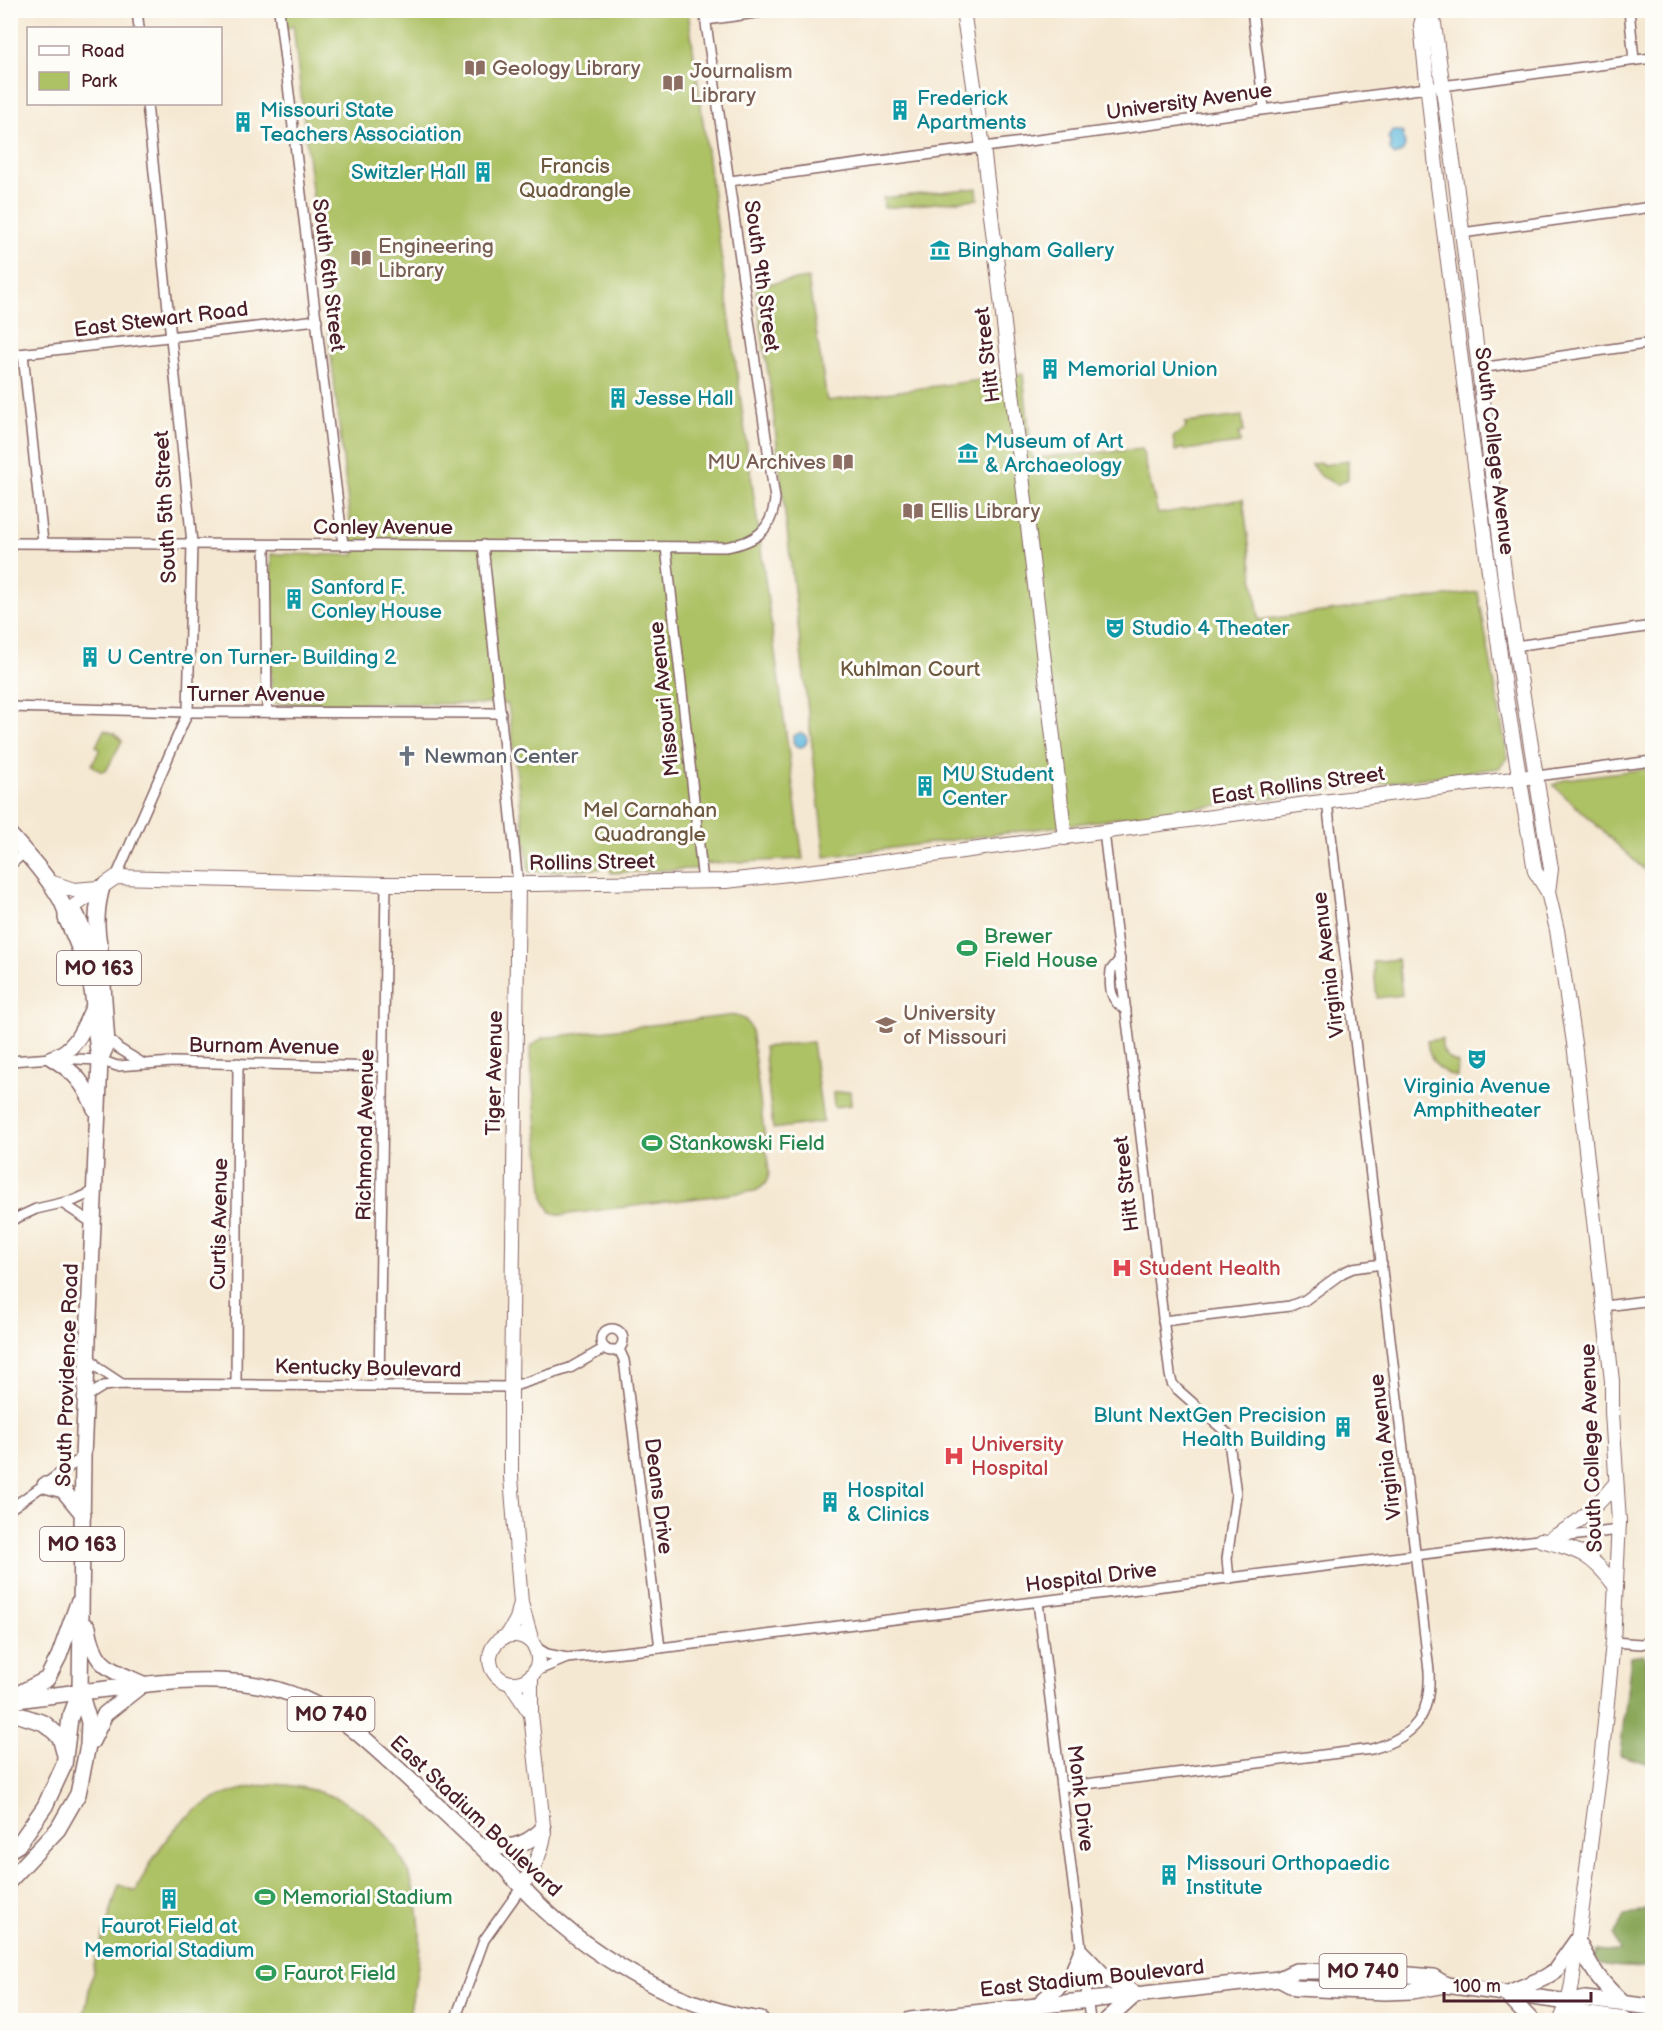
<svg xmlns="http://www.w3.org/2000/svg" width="1663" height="2031" viewBox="0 0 1663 2031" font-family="'Balsamiq Sans',sans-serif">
<rect width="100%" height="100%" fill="#fdfcf7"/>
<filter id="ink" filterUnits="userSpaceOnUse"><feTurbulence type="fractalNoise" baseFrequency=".0167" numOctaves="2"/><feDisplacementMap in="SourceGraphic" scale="12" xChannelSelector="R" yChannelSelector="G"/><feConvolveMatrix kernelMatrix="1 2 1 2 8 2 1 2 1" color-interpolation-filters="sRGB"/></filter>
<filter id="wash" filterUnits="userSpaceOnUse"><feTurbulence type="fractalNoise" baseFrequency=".008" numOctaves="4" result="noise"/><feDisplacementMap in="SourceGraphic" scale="24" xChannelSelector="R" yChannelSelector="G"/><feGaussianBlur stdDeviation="1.35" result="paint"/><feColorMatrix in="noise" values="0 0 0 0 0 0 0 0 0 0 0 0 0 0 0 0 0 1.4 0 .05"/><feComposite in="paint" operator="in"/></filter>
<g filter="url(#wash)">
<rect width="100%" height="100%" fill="#f5e8d2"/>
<g fill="#adc165" stroke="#7c7048" stroke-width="1.5">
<polygon points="279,11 688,11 803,859 701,864 701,869 691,869 611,873 610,868 529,872 508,704 271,703 271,554 354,555 293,25 282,33"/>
<polygon points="977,188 978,199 884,208 883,198"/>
<polygon points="808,278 827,401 1023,374 1032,458 1142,449 1158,514 1243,499 1259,620 1478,592 1508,758 1499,768 825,857 771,393 756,292 759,285"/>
<polygon points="1242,416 1244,432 1239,433 1240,443 1185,450 1184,448 1175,451 1173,437 1186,428 1185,423"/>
<polygon points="1348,460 1348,479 1337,485 1319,475 1311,464 1321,463 1325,465"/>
<polygon points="104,730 115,734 122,741 106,771 100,771 92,765 100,749 96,746"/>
<polygon points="1652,768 1652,877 1553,785 1566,779"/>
<polygon points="1398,959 1402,995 1377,998 1373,962"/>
<path d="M735,1015L746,1020L751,1029L769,1172C768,1182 764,1187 755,1191L561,1215L551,1212L544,1200L530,1055L532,1046L542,1038Z"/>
<path d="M1442,1039C1440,1052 1447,1059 1458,1063L1457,1077C1439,1073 1428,1059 1427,1041Z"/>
<polygon points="812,1042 823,1122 773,1129 764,1047"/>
<polygon points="850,1091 851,1105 834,1107 833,1093"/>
<path d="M273,1784C350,1788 407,1832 418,1911C424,1948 415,1985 408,2020H83L95,1961L119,1885L136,1891C167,1827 198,1791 273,1784Z"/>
</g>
<g fill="#8aa75a" stroke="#6a6342" stroke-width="1.5">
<polygon points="1644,1654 1650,1703 1652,1704 1652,1775 1647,1763 1620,1755 1631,1656"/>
<path d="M1652,1906V1969C1634,1966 1617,1969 1598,1963L1595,1957L1598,1951C1604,1949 1613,1953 1620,1952L1614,1935L1623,1918Z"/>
</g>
<g fill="#61b9de" stroke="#566c84" stroke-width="1.5">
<polygon points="1392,131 1398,131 1403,133 1405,146 1403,151 1395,156 1390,150 1391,144 1388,138"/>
<circle cx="800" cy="740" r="7"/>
</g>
</g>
<g filter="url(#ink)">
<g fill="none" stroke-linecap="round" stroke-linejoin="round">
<g stroke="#866565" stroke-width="12">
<g id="street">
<polyline points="137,10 139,28"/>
<polyline points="279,10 343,545"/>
<polyline points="1252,10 1264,108"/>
<polyline points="1629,10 1634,60"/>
<polyline points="706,20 777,10"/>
<polyline points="730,181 1652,58"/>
<polyline points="1462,233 1652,207"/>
<polyline points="1650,344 1652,365"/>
<polyline points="23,354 43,542"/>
<polyline points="10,355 317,320"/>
<polyline points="1480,368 1652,343"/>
<path d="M10,543L726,547C756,542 772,530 775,499L704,10"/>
<polyline points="265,545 267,712"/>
<polyline points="483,545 518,884"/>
<polyline points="666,547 703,882"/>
<polyline points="1515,646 1652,626"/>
<polyline points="10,707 188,712 501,713"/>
<polyline points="1537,776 1652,761"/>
<polyline points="1104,832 1170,1375 1172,1383 1177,1389 1228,1434 1236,1494 1227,1559 1229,1579"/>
<polyline points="10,865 25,852"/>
<polyline points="116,877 188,712 192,543 147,104"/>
<path d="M1120,959L1111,970C1109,988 1110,1001 1126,1010"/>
<polyline points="107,1037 118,1048 144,1064"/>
<polyline points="10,1061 52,1058 100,1060 117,1066 173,1062 384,1067"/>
<polyline points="62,1203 94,1224"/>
<polyline points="10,1221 36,1209 75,1200 95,1191"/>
<polyline points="1605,1306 1652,1300"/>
<polyline points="1163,1321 1290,1306 1305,1300 1342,1273 1353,1268 1382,1264"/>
<circle cx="612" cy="1340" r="11"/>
<polyline points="619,1349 624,1360 660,1648"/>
<polyline points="88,1355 98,1368 122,1384"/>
<polyline points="236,1384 238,1063"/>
<polyline points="379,1386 386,884"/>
<polyline points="86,1397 104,1386 122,1384 511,1387 570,1368 605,1348"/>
<polyline points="10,1509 83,1457"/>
<polyline points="1038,1602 1090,2020"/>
<polyline points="1613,1642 1641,1644 1652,1641"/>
<polyline points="537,1648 547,1654 567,1658"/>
<polyline points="536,1671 567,1658 660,1648 1619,1530"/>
<path d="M1061,1787L1372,1749C1416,1736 1431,1716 1429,1671L1327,801"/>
<polyline points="455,2020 484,1940 521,1888"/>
</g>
</g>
<g stroke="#866565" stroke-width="16">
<g id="secondary">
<polyline points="963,10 983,147 1065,838"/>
<polyline points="1425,10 1421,25 1438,186 1504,685 1535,871 1548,892 1557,930 1574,1043 1612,1381 1612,1412 1619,1522 1613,1642 1601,1762 1572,1984 1568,2002 1561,2020"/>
<polyline points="1427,10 1434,24 1456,183 1508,603 1551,869 1548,892"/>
<polyline points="50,882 74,890 98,888"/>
<polyline points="518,884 511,1387 511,1477 521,1603 532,1642"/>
<polyline points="67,911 116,877 386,884 533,884 726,881 824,870 1314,803 1537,776"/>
<path d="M1552,1538C1579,1523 1597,1506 1616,1483"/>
<path d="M1541,1540C1579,1550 1592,1554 1616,1587"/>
<circle cx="514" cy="1659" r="24"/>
<polyline points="508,1635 517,1619 521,1603"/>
<polyline points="510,1683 531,1714"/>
<path d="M521,1888C532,1870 541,1855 544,1835L531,1714V1677"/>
</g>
</g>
<g stroke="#866565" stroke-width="18">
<g id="primary">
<path d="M10,835C24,851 68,898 66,918C77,941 87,964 92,990C96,1013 94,1037 100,1060L83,1457L80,1692L89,1722L88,1745L78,1794L58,1829L10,1880"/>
<polyline points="67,911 76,914 96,958 103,985 107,1044 100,1060"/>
<path d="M100,948C95,927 96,908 102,887"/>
<path d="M52,1058C76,1073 84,1083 95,1109"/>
<path d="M52,1058C75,1051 83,1030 92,1010"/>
<polyline points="45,1485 63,1490 83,1514"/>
<path d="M88,1627C95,1668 108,1668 143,1684L105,1714L92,1741"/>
<polyline points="16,1695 47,1679 59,1656 78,1603"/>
<path d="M10,1701C45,1696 80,1692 115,1688C201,1677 282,1670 354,1730C407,1774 454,1824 506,1869C566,1942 665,2006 761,2020"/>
<polyline points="10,1712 44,1723 60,1737 64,1752"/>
<path d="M478,1845C507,1848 521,1850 543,1829"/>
<polyline points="10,1850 18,1845 45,1806 64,1765 70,1718 80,1692"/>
<polyline points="1279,1979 1296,1988 1385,1992 1412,1991 1446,1985 1568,2002 1585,1999 1652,2007"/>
<polyline points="1568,2002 1582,2014 1626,2020"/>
<polyline points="1038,2005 1072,1974 1081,1952 1107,1979 1136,1994 1107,2020"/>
<polyline points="910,2020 1279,1979 1296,1971 1363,1971 1433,1977 1446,1985"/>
<path d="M1531,2020L1506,1994L1544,1978L1555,1971L1577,1940C1593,1971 1599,1981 1624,2004"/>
</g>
</g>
<use href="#street" stroke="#fff" stroke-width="9"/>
<use href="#secondary" stroke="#fff" stroke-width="14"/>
<use href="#primary" stroke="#fff" stroke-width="15"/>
</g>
</g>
<defs>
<g id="library-bare" transform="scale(1.62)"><path d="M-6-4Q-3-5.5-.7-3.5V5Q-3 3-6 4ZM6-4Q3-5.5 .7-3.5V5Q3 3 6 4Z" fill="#8d6e63" stroke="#fdfcf7" stroke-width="2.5" paint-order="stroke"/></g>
<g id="building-bare" transform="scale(1.62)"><path d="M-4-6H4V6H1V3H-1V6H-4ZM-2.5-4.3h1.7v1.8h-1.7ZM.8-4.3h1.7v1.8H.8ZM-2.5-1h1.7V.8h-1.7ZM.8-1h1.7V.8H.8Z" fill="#0f9aa8" stroke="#fdfcf7" stroke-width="2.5" paint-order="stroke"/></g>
<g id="museum-bare" transform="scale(1.62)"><path d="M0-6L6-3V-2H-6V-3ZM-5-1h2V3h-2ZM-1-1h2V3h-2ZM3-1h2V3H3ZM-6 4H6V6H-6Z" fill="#0f9aa8" stroke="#fdfcf7" stroke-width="2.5" paint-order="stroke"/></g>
<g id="theatre-bare" transform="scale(1.62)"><path d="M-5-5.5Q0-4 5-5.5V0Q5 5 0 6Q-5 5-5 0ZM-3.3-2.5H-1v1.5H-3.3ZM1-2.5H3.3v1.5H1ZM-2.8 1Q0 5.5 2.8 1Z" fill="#0f9aa8" stroke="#fdfcf7" stroke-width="2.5" paint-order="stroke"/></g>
<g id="church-bare" transform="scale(1.62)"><path d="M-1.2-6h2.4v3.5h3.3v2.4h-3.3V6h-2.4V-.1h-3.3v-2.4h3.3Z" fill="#6b7280" stroke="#fdfcf7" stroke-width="2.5" paint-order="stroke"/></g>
<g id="stadium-bare" transform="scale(1.62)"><path d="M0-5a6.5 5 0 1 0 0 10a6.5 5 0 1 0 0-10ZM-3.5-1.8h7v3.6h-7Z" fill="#2e9e5b" stroke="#fdfcf7" stroke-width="2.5" paint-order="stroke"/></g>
<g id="university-bare" transform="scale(1.62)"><path d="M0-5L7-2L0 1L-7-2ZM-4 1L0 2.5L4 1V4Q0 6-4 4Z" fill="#8d6e63" stroke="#fdfcf7" stroke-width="2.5" paint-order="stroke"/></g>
<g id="hospital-bare" transform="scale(1.62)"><path d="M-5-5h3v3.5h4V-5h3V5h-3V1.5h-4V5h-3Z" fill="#e0444e" stroke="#fdfcf7" stroke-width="2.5" paint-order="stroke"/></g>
</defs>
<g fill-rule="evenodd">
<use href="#library-bare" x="475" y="68"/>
<use href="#library-bare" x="673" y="83"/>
<use href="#building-bare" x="900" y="110"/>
<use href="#building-bare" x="243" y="122"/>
<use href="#building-bare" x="483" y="172"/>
<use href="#museum-bare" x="940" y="250"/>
<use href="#library-bare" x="361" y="258"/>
<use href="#building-bare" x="1050" y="369"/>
<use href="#building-bare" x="618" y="398"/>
<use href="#museum-bare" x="968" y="453"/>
<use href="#library-bare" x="843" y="462"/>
<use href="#library-bare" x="913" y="511"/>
<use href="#building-bare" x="294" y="599"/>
<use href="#theatre-bare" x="1115" y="628"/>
<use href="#building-bare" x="90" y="657"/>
<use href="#church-bare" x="407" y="756"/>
<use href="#building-bare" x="925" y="786"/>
<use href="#stadium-bare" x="967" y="948"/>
<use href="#university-bare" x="886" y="1025"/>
<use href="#theatre-bare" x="1477" y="1059"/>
<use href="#stadium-bare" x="652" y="1143"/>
<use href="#hospital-bare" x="1122" y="1268"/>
<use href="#building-bare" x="1343" y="1427"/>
<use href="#hospital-bare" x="954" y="1456"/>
<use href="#building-bare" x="830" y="1502"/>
<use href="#building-bare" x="1169" y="1875"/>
<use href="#stadium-bare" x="265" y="1897"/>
<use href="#building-bare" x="169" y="1899"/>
<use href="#stadium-bare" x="266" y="1973"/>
</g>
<g text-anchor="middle" stroke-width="6" stroke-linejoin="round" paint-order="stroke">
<g fill="#fdfcf7" stroke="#806168" stroke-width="1.5">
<rect x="57" y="951" width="84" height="34" rx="4.5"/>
<rect x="40" y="1527" width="84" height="34" rx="4.5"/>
<rect x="287.5" y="1697" width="87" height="34" rx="4.5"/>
<rect x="1319.5" y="1954" width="87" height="34" rx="4.5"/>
</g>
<g font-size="20" font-weight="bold" fill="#4a1f2b">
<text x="99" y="975">MO 163</text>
<text x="82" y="1551">MO 163</text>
<text x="331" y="1721">MO 740</text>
<text x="1363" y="1978">MO 740</text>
</g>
<g font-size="21" fill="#785e54" stroke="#fdfcf7" text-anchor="start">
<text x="492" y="75">Geology Library</text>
<text x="690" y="78">Journalism<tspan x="690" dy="24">Library</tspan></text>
<text x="378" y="253">Engineering<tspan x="378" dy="24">Library</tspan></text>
<text x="826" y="469" text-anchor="end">MU Archives</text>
<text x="930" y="518">Ellis Library</text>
<text x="903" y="1020">University<tspan x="903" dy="24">of Missouri</tspan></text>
</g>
<g font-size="21" fill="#0d838f" stroke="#fdfcf7" text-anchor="start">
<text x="917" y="105">Frederick<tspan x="917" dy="24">Apartments</tspan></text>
<text x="260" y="117">Missouri State<tspan x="260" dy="24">Teachers Association</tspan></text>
<text x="466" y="179" text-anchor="end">Switzler Hall</text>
<text x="957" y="257">Bingham Gallery</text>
<text x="1067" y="376">Memorial Union</text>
<text x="635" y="405">Jesse Hall</text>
<text x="985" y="448">Museum of Art<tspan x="985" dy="24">&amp; Archaeology</tspan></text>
<text x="311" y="594">Sanford F.<tspan x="311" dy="24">Conley House</tspan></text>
<text x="1132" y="635">Studio 4 Theater</text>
<text x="107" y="664">U Centre on Turner- Building 2</text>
<text x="942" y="781">MU Student<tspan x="942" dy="24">Center</tspan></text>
<text x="1477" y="1093" text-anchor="middle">Virginia Avenue<tspan x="1477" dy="24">Amphitheater</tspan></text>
<text x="1326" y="1422" text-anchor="end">Blunt NextGen Precision<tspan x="1326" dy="24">Health Building</tspan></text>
<text x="847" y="1497">Hospital<tspan x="847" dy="24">&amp; Clinics</tspan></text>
<text x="1186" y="1870">Missouri Orthopaedic<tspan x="1186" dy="24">Institute</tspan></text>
<text x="169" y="1933" text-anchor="middle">Faurot Field at<tspan x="169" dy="24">Memorial Stadium</tspan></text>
</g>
<g font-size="21" fill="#4a1f2b" stroke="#fdfcf7">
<text transform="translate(1189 101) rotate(-8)" y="7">University Avenue</text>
<text transform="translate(329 275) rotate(83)" y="7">South 6th Street</text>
<text transform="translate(762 276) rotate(82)" y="7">South 9th Street</text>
<text transform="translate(161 319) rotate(-7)" y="7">East Stewart Road</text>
<text transform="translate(987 355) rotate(-97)" y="7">Hitt Street</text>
<text transform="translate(1495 451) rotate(83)" y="7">South College Avenue</text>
<text transform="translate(165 507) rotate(-93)" y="7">South 5th Street</text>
<text x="383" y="534">Conley Avenue</text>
<text x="256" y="701">Turner Avenue</text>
<text transform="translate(664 699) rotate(-96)" y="7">Missouri Avenue</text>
<text transform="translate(1298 785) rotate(-8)" y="7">East Rollins Street</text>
<text transform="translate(592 862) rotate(-1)" y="7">Rollins Street</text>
<text transform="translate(1328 965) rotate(-97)" y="7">Virginia Avenue</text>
<text transform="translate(264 1046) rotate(1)" y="7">Burnam Avenue</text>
<text transform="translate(494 1073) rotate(-89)" y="7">Tiger Avenue</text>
<text transform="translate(365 1135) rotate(-89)" y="7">Richmond Avenue</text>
<text transform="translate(1126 1184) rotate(-97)" y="7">Hitt Street</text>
<text transform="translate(219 1224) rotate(-89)" y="7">Curtis Avenue</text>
<text transform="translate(368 1368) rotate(1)" y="7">Kentucky Boulevard</text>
<text transform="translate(67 1375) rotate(-88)" y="7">South Providence Road</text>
<text transform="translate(1385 1447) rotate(-97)" y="7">Virginia Avenue</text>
<text transform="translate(1591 1448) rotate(-92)" y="7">South College Avenue</text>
<text transform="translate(659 1496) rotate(83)" y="7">Deans Drive</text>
<text transform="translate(1091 1577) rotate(-7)" y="7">Hospital Drive</text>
<text transform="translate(1081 1798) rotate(83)" y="7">Monk Drive</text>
<text transform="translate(476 1816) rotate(43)" y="7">East Stadium Boulevard</text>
<text transform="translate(1092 1978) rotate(-6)" y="7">East Stadium Boulevard</text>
</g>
<g font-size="21" fill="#6d583f" stroke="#fdfcf7">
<text x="575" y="173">Francis<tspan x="575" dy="24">Quadrangle</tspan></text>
<text x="910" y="676">Kuhlman Court</text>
<text x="650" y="817">Mel Carnahan<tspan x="650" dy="24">Quadrangle</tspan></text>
</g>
<g font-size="21" fill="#5b616d" stroke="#fdfcf7" text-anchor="start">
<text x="424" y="763">Newman Center</text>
</g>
<g font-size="21" fill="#27864d" stroke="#fdfcf7" text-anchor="start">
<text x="984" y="943">Brewer<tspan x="984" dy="24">Field House</tspan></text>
<text x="669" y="1150">Stankowski Field</text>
<text x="282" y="1904">Memorial Stadium</text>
<text x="283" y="1980">Faurot Field</text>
</g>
<g font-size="21" fill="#be3a42" stroke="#fdfcf7" text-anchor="start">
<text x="1139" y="1275">Student Health</text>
<text x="971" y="1451">University<tspan x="971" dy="24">Hospital</tspan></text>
</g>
</g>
<rect width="1663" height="2031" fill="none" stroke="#fdfcf7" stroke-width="36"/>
<rect x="27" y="27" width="195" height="78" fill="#fdfcf7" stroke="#b5a4a5" stroke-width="1.5"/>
<rect x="39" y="46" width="30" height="9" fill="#ffffff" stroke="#b5a4a5" stroke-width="1.5"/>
<text x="81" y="57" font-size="18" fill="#4a1f2b">Road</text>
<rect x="39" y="72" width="30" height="18" fill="#adc165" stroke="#b5a4a5" stroke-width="1.5"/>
<text x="81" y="87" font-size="18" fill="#4a1f2b">Park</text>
<path d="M1444 1992v9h147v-9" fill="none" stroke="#4a1f2b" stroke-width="3"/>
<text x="1453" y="1992" font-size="18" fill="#4a1f2b" stroke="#fdfcf7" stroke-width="4.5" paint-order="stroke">100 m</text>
</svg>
